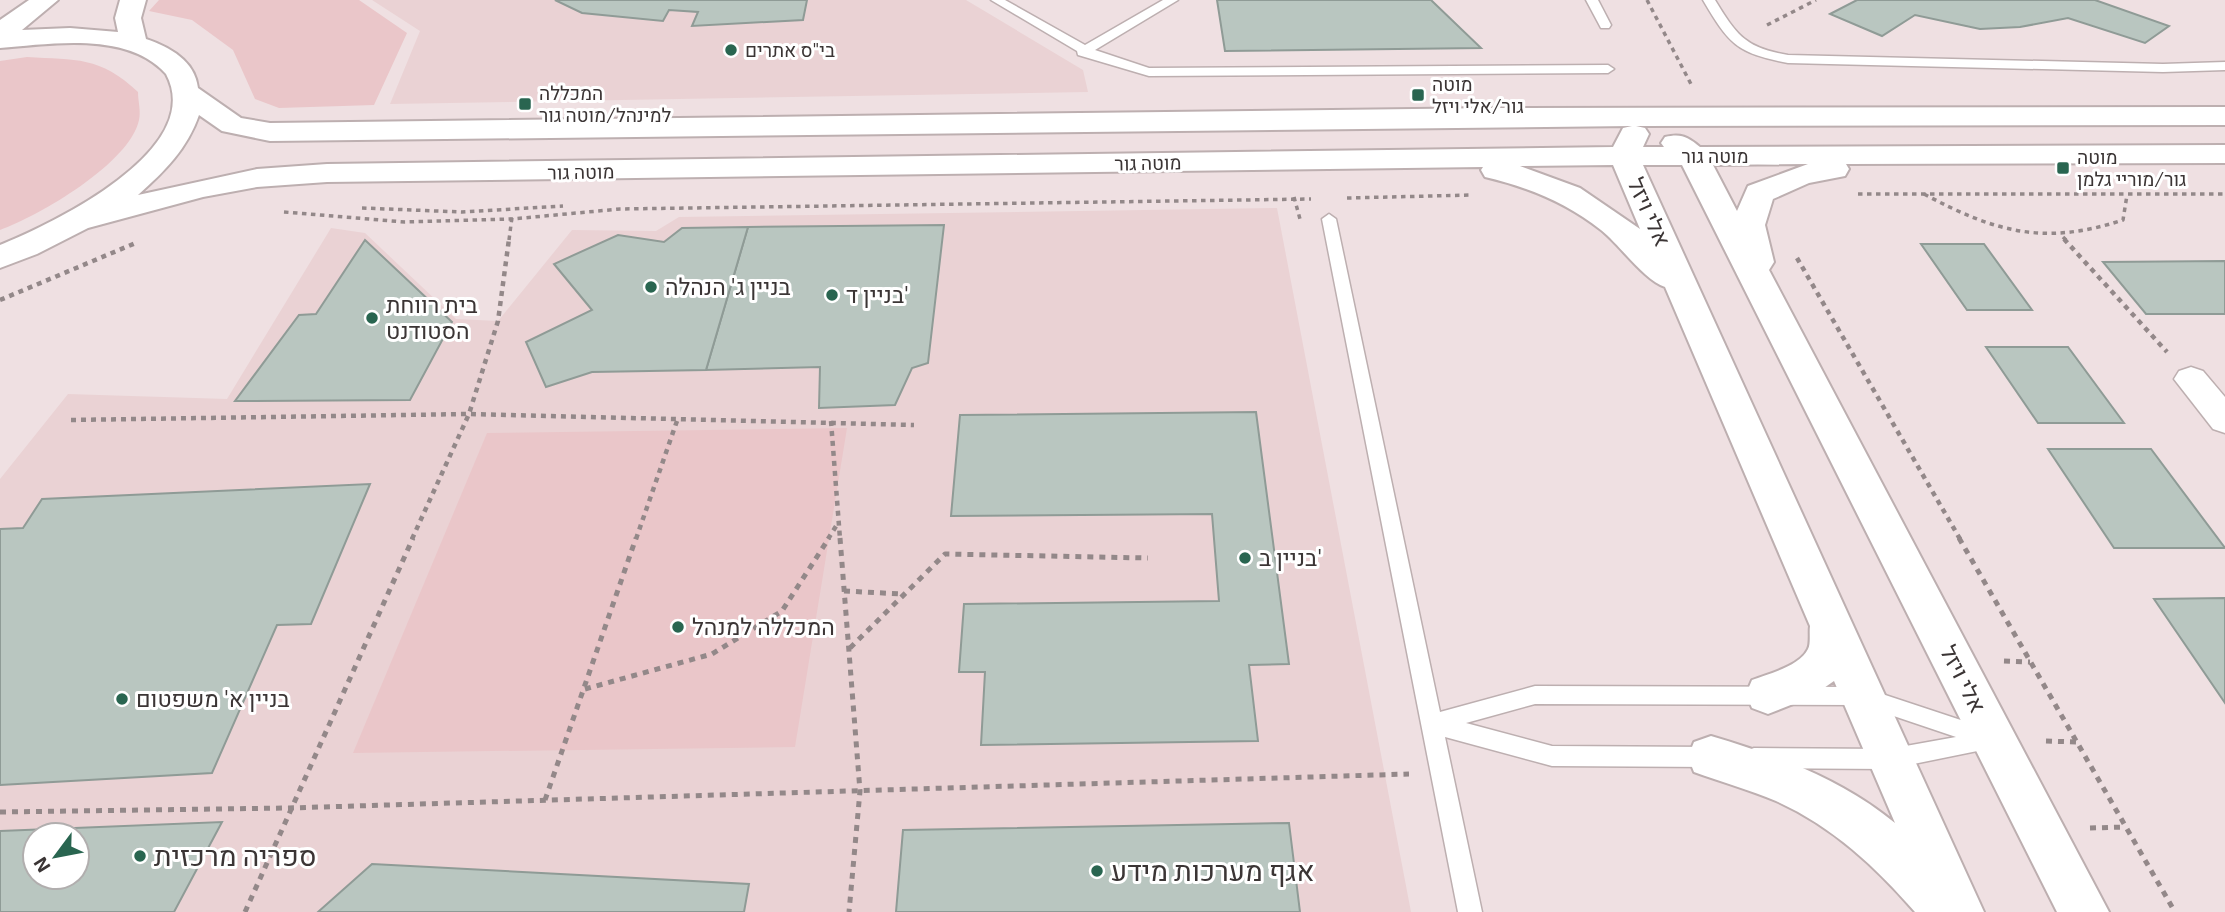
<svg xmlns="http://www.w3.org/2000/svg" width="2225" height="912" viewBox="0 0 2225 912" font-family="'Exo 2',Heebo,sans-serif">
<rect width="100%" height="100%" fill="#efe0e2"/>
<g fill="#ead2d4" fill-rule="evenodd">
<polygon points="372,0 966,0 1083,70 1088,92 390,104 420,31"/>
<path d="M1277,208L1411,912H0V479L68,394L227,399L331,228L365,233L456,319L498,321L572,230L656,231L679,217ZM35,835H77V877H35Z"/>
</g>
<g fill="#eac6c9">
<polygon points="159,0 359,0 407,33 374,105 279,108 255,99 233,50 192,20 149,11"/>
<path d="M27,57C76,60 100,56 138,92C138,101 141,111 139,120C130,163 39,216 0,230V61Z"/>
<polygon points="847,428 795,747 353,753 487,433"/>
</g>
<g fill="#b9c6c0" stroke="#8f9b96" stroke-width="2" fill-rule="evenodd">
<polygon points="555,0 807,0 803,20 692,26 698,12 669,10 663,21 582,13"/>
<polygon points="1217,0 1431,0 1481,48 1225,51"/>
<polygon points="1857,0 2095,0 2169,26 2145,43 2068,18 2020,27 1980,29 1915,15 1882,36 1830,14"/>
<polygon points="944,225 928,363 912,368 895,405 819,408 820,367 706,370 748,227"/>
<polygon points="748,227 706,370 592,372 546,387 526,342 592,310 554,264 618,235 664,242 682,228"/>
<polygon points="365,240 452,322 410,400 235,401 299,315 316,314"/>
<polygon points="1921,244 1984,244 2032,310 1967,310"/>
<polygon points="2225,261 2225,314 2146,314 2103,262"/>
<polygon points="1986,347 2068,347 2124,423 2038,423"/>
<polygon points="1256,412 1289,664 1249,665 1258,741 981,745 985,672 959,672 964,604 1219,601 1212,514 951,516 960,415"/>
<polygon points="2048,449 2151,449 2225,548 2114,548"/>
<polygon points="370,484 311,624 277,625 212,773 0,785 0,529 23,528 42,499"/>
<polygon points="2225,598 2225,703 2154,599"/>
<path d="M222,822L174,912H0V831ZM35,835H77V877H35Z"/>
<polygon points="1289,823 1300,912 896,912 903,830"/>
<polygon points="372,864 749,884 744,912 318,912"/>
</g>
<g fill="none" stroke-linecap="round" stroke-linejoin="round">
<g stroke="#bdafb0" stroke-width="3">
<g id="lane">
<polygon points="991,0 1005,0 1085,45 1163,0 1178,0 1095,50 1149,68 1608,65 1614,69 1608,73 1149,76 1078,55 1077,51"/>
<polygon points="1586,0 1598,0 1611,25 1609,28 1601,28"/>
<path d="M1703,0H1715C1737,36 1746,48 1788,55L2163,64L2225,62V70L2163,72L1788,63C1736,53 1729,44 1703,0Z"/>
<polygon points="1329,214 1336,219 1440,712 1535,686 1861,687 1994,731 2001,740 1997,747 1889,769 1754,768 1746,765 1743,758 1746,751 1754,748 1889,749 1956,737 1861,705 1535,704 1466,723 1552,746 1712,747 1720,750 1723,757 1720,764 1712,767 1552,766 1445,737 1482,912 1458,912 1322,219"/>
</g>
</g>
<g stroke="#bdafb0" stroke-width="3">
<polygon id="street" points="2191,367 2203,371 2225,397 2225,433 2213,429 2174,379 2179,371"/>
</g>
<g stroke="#bdafb0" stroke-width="4">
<path id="secondary" d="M29,0H58L22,30L70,28L118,32L115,18L120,0H146L141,18L146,39C170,47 195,61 198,88L241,118L270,123L1496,108L2225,107V125L1636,126L1645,128L1649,134L1643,147H1664L1661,143L1665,137C1681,133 1688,137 1700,147L2225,145V163L1846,164L1849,169L1845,176L1809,183L1773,199L1765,225L1774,262L1769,270L2109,912H2057L1682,165H1643L1984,912H1915C1876,867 1832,826 1776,801C1750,790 1722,782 1694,772L1688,757L1694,742L1711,736C1778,756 1840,778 1895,823L1834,681L1811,697L1768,714L1752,708L1746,694L1752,680C1768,674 1800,666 1808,649C1811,643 1809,633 1810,626L1665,287C1645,281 1620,245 1601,230C1567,203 1528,187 1485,177L1481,170L1483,167L327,182L257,187L203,197L88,228L37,254L0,268V245C52,224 207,150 166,74C128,31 51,44 0,48V20ZM199,115L222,131L270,141L1632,126L1623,128L1613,147L327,164L257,169L138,195C165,171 187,149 199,115ZM1808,164L1748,186L1737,211L1713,165ZM1613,165L1640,229L1580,188L1520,166Z"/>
</g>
<g stroke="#938889" stroke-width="3.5" stroke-dasharray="4.5 4.5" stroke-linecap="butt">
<polyline points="1647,0 1692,86"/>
<polyline points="1767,25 1816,0"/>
<polyline points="1858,194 2225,194"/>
<path d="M1924,194C1995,232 2044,246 2123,220L2127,195"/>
<polyline points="1294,197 1300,219"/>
<polyline points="1347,198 1472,195"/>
<polyline points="362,208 462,212 563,206"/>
<polyline points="284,212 405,222 512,219 620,209 1311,199"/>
<polyline points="2063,237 2066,240"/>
<polyline points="509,240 512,217"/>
</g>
<g stroke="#938889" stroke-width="4.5" stroke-dasharray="5 5" stroke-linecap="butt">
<polyline points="2064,239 2167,352"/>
<polyline points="1797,258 1960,539"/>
<polyline points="0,300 138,242"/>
<polyline points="71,420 469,414 914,425"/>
<polyline points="831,421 840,539"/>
<polyline points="412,539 469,414 498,321 509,239"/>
<polyline points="636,539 678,418"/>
<polyline points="828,539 838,523"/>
</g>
<g stroke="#938889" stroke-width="5" stroke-dasharray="6 6" stroke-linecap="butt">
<polyline points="840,538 860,791 849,912"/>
<polyline points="1959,538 2175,912"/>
<polyline points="844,591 903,594"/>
<polyline points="850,648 945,554 1148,558"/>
<polyline points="2004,661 2030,662"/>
<polyline points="585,689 712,654 782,611 829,538"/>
<polyline points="2046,741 2076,742"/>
<polyline points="545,800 636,538"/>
<polyline points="0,812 289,808 1409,774"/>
<polyline points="2090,828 2126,827"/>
<polyline points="245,912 413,538"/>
</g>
<use href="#lane" fill="#fff" fill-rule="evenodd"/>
<use href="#street" fill="#fff" fill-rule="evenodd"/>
<use href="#secondary" fill="#fff" fill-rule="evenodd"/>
</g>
<g fill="#296550" stroke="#fff" stroke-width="2.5">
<circle cx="731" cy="50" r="7"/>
<rect x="1411" y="88" width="14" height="14" rx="3.5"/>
<rect x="518" y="97" width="14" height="14" rx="3.5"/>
<rect x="2056" y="161" width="14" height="14" rx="3.5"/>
<circle cx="651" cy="287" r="7"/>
<circle cx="832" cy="295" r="7"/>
<circle cx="372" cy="318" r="7"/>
<circle cx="1245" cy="558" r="7"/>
<circle cx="678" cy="627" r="7"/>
<circle cx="122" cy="699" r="7"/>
<circle cx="140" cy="856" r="7"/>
<circle cx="1097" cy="871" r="7"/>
</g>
<g text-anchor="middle" stroke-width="6" stroke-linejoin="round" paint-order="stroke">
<g font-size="19" fill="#3b3535" stroke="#fff" text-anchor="start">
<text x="745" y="57">בי"ס אתרים</text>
<text x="1432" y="91">מוטה<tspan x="1432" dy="22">גור/אלי ויזל</tspan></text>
<text x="539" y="100">המכללה<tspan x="539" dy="22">למינהל/מוטה גור</tspan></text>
<text x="2077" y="164">מוטה<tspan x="2077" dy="22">גור/מוריי גלמן</tspan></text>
</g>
<g font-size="19" fill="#3b3535" stroke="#fff">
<text x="1715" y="163">מוטה גור</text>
<text transform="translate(1148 163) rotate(-1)" y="7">מוטה גור</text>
<text transform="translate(581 172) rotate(-1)" y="7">מוטה גור</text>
</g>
<g font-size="23" fill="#3b3535" stroke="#fff">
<text transform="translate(1649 212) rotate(66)" y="8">אלי ויזל</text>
<text transform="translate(1963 679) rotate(63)" y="8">אלי ויזל</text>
</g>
<g font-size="23" fill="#3b3535" stroke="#fff" text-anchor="start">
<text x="665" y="295">בניין ג' הנהלה</text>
<text x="846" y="303">בניין ד'</text>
<text x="386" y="313">בית רווחת<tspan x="386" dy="26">הסטודנט</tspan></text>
<text x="1259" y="566">בניין ב'</text>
<text x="692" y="635">המכללה למנהל</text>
<text x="136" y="707">בניין א' משפטום</text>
</g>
<g font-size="28" fill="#3b3535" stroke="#fff" text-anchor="start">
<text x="154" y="866">ספריה מרכזית</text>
<text x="1111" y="881">אגף מערכות מידע</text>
</g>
</g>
<g transform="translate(56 856) rotate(238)"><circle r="33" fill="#ffffff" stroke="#b1aeae" stroke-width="2"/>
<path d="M0-5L12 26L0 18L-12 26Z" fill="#296550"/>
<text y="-10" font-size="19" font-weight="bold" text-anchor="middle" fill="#3b3535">N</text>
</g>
</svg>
